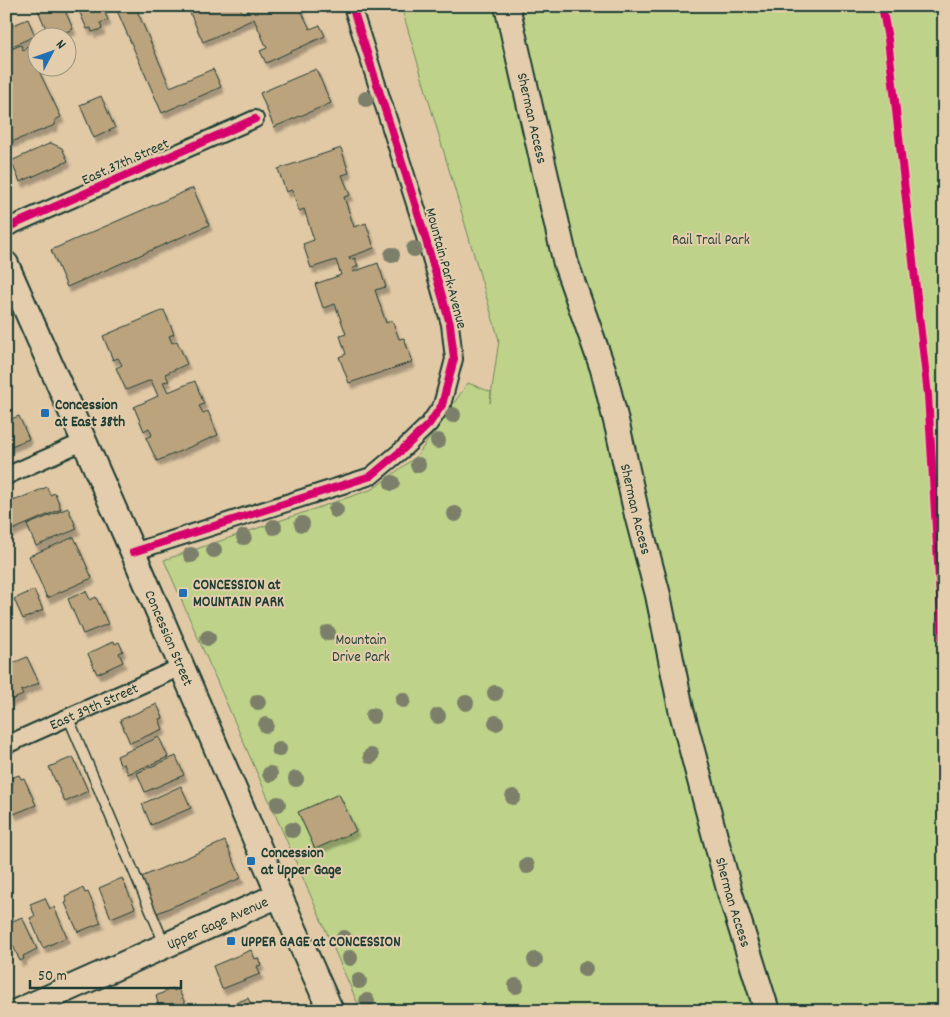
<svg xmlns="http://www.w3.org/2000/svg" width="950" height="1017" viewBox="0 0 950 1017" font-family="Dekko,sans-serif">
<defs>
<filter id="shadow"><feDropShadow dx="3" dy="5.5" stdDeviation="1" flood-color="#0004"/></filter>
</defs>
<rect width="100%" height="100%" fill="#e1c9a6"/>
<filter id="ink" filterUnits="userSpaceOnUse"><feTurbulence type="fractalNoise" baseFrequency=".02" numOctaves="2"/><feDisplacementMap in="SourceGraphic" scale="10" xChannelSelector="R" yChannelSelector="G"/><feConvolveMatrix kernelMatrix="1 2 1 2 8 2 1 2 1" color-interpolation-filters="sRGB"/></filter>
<g filter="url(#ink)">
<polygon fill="#bed389" stroke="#6e885e" points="401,6 944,6 944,1011 361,1011 164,560 373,489 417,456 468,383 491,392 490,403 499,340"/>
<g fill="#bba37e" stroke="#1f3d34" filter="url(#shadow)">
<polygon points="46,6 63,6 73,29 50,38 38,10"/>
<polygon points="77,6 102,6 108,20 100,23 102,29 92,32 91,28 87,29"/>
<polygon points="115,6 135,6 170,87 213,69 221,87 162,113"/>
<polygon points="187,6 239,6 243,13 257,6 299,6 310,29 320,25 325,36 266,63 260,51 267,48 254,19 203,42"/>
<polygon points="28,19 35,36 10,47 6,37 6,28"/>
<polygon points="21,45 23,50 27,46 61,117 55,120 55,125 6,144 6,51"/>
<polygon points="316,69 331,103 274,127 260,93"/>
<polygon points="101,96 115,128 94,138 80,105"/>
<polygon points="51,143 62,148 68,161 20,182 11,161"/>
<polygon points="341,148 349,173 342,175 350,195 344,197 354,227 366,223 374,248 349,257 350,260 355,258 358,266 352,269 353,272 378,263 386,287 375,290 386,323 392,320 399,339 404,338 412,362 349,383 339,357 346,354 340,336 346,334 335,304 323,308 315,284 341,275 336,260 311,268 303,244 314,240 304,209 299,211 292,190 286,192 278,169"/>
<polygon points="193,188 209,225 67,287 51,250"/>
<polygon points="164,310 174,334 169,336 172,343 177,341 187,364 165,374 169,381 163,382 168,392 195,381 204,404 199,406 203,413 208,411 218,435 157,461 146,438 152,435 149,428 144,431 134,407 158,396 151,380 126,390 116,368 122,365 118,358 113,360 103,336"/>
<polygon points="19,416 29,439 6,448 6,421"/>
<polygon points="47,487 50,495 55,493 61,509 8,532 6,504"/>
<polygon points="68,508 77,529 36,546 27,525"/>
<polygon points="74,537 92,578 47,598 29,556"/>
<polygon points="34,590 43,610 23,619 14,599"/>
<polygon points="86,591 90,600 96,597 108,624 83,634 68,599"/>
<polygon points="114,641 115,644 119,642 123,651 119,653 123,662 97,674 88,654"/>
<polygon points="6,653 11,664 27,657 39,683 21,691 23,695 6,702"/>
<polygon points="157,704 163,718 159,719 163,729 130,743 120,720"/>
<polygon points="159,737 168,757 128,774 124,764 120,765 117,756"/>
<polygon points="176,756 184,775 145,792 137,773"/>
<polygon points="73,757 88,791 65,802 49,767"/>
<polygon points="19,775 21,779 24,778 36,805 14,814 6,797 6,786 13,783 11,778"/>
<polygon points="181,786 191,808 151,825 142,804"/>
<polygon points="339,794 356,831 315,849 298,812"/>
<polygon points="225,841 241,878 155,914 139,878"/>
<polygon points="122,878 135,908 111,918 99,888"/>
<polygon points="83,888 85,893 88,892 101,923 78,932 65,903 67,902 65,896"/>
<polygon points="45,898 50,909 54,907 67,937 43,948 30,918 35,916 30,904"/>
<polygon points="22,917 37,949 23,956 24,959 20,961 6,930 6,924"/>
<polygon points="251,950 255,959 258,958 261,965 257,966 260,974 222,989 213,966"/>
<polygon points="173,988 174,991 178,989 189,1011 160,1011 156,996"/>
<polygon points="248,998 254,1011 224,1011 223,1008"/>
</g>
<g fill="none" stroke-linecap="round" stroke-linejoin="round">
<g stroke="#1f3d34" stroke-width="12">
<polyline id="service" points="68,717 165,945"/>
</g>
<g stroke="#1f3d34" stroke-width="20">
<g id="minor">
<polyline points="6,228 255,119"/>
<polyline points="6,476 85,441"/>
<polyline points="133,552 371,476 402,450 429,424 442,405 454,359 450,324 419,216 352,6"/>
<path id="s1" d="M6,745L181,667"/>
</g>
</g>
<g stroke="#1f3d34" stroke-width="28">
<g id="secondary">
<path id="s2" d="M507,6L566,264L603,369L618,429L637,515L658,595L681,709L730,893L767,1011"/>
<path id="s3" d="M6,264L133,552L279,895L331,1011"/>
<path id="s4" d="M18,1011L279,895"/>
</g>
</g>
<use href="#service" stroke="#e3cdac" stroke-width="9"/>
<use href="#minor" stroke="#e3cdac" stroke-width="16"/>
<use href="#secondary" stroke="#e3cdac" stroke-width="24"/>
<g stroke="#e3cdac" stroke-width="11">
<g id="cycleway">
<polyline points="882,6 888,39 928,395 944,664"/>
<polyline points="6,228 255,119"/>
<polyline points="133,552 371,476 402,450 429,424 442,405 454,359 450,324 419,216 352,6"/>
</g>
</g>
<use href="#cycleway" stroke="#d6006c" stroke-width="8"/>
</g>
<g fill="#7b806a">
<circle cx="366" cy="99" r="8"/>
<circle cx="414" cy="249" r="8"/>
<circle cx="392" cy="255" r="8"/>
<circle cx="453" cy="415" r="8"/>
<circle cx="438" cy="441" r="8"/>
<circle cx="418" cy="465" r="8"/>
<circle cx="392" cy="483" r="8"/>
<circle cx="336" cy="510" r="8"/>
<circle cx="455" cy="514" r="8"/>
<circle cx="302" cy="524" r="8"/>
<circle cx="274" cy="527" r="8"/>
<circle cx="244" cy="537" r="8"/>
<circle cx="214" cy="550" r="8"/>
<circle cx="191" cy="555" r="8"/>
<circle cx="328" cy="633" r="8"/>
<circle cx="208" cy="638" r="8"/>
<circle cx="495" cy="693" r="8"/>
<circle cx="403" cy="700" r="8"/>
<circle cx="258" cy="702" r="8"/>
<circle cx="466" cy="703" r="8"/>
<circle cx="373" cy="716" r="8"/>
<circle cx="438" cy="716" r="8"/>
<circle cx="496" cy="723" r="8"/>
<circle cx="266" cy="725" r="8"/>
<circle cx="279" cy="749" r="8"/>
<circle cx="371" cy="756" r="8"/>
<circle cx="270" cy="774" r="8"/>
<circle cx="296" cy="779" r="8"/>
<circle cx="513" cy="797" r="8"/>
<circle cx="278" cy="804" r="8"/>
<circle cx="292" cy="830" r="8"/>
<circle cx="527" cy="866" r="8"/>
<circle cx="344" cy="938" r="8"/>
<circle cx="350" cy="958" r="8"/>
<circle cx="535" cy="960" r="8"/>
<circle cx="585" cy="969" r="8"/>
<circle cx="359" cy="981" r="8"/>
<circle cx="516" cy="986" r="8"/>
<circle cx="367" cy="1001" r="8"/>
</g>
</g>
<g fill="#1f6fb2" stroke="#e3cdac" stroke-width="2">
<rect x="40" y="408" width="10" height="10" rx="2.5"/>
<rect x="178" y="588" width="10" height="10" rx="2.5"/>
<rect x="246" y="856" width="10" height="10" rx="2.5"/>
<rect x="226" y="936" width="10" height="10" rx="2.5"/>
</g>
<g text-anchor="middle" stroke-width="4" stroke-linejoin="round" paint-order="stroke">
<g font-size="15" fill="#1f3d34" stroke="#e3cdac">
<text dy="5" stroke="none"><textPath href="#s2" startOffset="115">Sherman Access</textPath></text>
<text transform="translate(125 161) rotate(-24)" y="5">East 37th Street</text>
<text transform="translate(447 268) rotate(75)" y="5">Mountain Park Avenue</text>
<text dy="5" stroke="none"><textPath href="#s2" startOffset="520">Sherman Access</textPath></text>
<text dy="5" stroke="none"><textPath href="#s3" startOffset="408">Concession Street</textPath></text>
<text dy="5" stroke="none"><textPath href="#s1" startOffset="96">East 39th Street</textPath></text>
<text dy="5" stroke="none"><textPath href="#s2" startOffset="925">Sherman Access</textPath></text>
<text dy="5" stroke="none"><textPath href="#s4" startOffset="218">Upper Gage Avenue</textPath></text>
</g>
<g font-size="15" fill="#274438" stroke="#e3cdac">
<text x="711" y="244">Rail Trail Park</text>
<text x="361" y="644">Mountain<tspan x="361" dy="17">Drive Park</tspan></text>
</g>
<g font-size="15" font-weight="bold" fill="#1f3d34" stroke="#e3cdac" text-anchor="start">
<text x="55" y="409">Concession<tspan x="55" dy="17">at East 38th</tspan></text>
<text x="193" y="589">CONCESSION at<tspan x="193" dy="17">MOUNTAIN PARK</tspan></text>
<text x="261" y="857">Concession<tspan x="261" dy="17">at Upper Gage</tspan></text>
<text x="241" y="946">UPPER GAGE at CONCESSION</text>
</g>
</g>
<rect width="950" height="1017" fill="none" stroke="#e3cdac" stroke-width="25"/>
<rect x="12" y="12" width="925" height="992" fill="none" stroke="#1f3d34" stroke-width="2" filter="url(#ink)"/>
<g transform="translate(52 52) rotate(49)"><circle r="24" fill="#e3cdac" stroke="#95937c"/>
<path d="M0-4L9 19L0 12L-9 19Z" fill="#1f6fb2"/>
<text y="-8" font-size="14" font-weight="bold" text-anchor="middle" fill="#1f3d34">N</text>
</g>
<path d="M30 980v8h151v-8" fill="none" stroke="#1f3d34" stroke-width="2.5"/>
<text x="38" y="980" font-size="15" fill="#1f3d34" stroke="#e3cdac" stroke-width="4" paint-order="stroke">50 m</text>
</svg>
